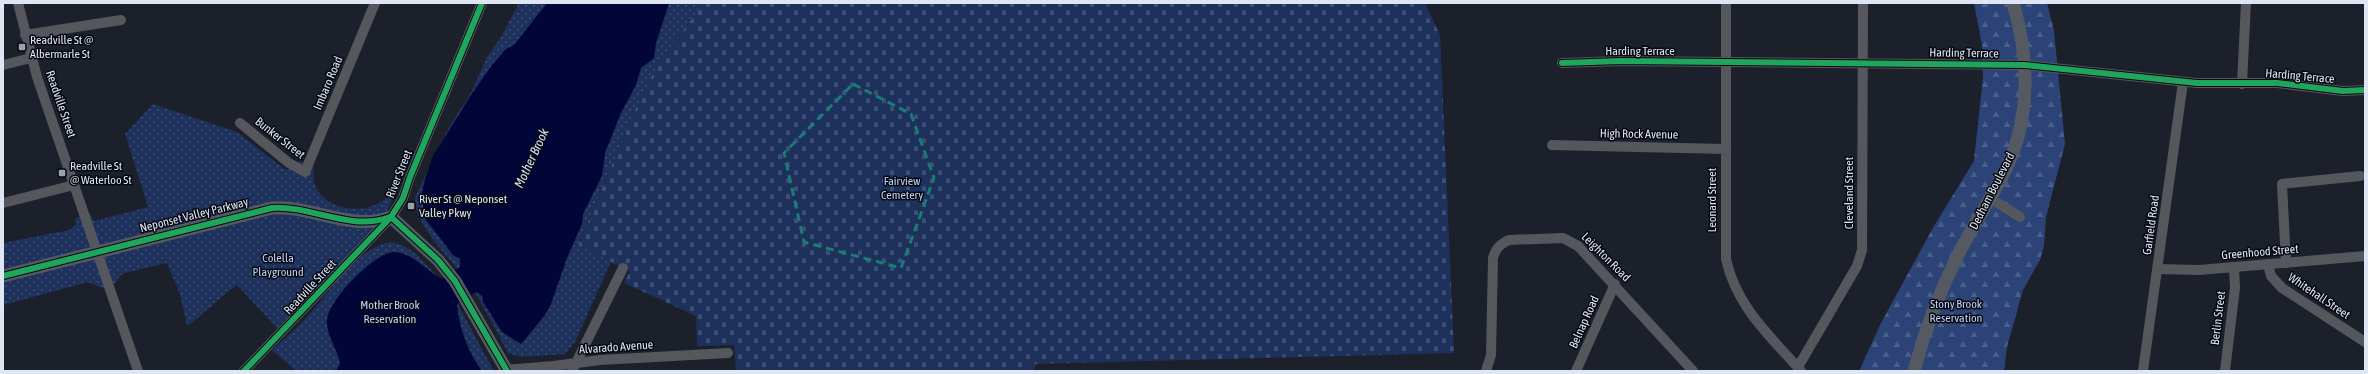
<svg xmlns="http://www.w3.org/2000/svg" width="2368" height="374" viewBox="0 0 2368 374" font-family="'Asap Condensed',sans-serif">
<defs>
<pattern id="forest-firs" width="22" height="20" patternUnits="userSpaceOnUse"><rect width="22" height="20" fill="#2b4376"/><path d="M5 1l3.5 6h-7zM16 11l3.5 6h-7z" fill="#495e8a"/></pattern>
<pattern id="cemetery-stones" width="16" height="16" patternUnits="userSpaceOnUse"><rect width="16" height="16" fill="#1e315d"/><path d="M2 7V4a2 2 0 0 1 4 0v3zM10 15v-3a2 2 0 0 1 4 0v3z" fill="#3e4f75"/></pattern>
<pattern id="park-dots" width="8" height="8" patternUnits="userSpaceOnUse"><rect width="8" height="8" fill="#1e315d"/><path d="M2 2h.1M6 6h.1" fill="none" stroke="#3e4f75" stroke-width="1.8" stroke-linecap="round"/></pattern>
</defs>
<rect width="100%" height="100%" fill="#1b202b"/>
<polygon fill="url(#forest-firs)" points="1974,3 2047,3 2054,31 2065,144 2046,217 2044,246 2040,260 2023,290 2007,347 2004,371 1859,371 1881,323 1934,226 1974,161 1983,77 1982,45"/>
<polygon fill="url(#cemetery-stones)" points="704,3 1425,3 1440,35 1454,353 1035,364 1034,371 736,371 734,345 697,346 696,316 624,283 630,271 578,246 635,110 658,63"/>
<g fill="url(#park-dots)">
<path d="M519,3H704L658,63L635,110L578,245L611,262L575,342L565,354L521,357L508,353C496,330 484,307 471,286C455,262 413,226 415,197L449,127L471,93L487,57L501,37Z"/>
<path d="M153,104L237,132L284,169H293L300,161L314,165C307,199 343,216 372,206C380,204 388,196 396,191L383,220L277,328L237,285C219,298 205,313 187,326L180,294L167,263L124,273L120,276L112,288L105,289L88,282L3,305V243L70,230L76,225L75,218L90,214L94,221L148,207L125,134Z"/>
<path d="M392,242L404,246L416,254L450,290L494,371H296L272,350C284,339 297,328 308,316C328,294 361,244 392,242Z"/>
</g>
<path fill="#020537" d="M547,3H669L656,43L654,58L641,68L636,85L621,113L605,153L602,176L583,214L582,224L567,258L551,304L545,315L521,344L502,332L483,302L482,296L476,292L457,304C459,328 468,352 482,371H336L340,364C338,349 326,336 327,320C328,301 375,251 395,252C415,254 426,271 442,279L460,267V259L453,255L426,220L421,196L425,179L433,156L473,92L492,65L506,49L514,45Z"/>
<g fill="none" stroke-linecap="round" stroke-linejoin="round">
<g stroke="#55575d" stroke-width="10">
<polyline points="18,3 37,77 138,371"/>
<path d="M1726,3V259C1736,306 1770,336 1801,371"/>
<polyline points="25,35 121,20"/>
<polyline points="1562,63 1621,61 2025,65 2197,83 2277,83 2343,91 2365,90"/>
<polyline points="3,65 31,58"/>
<polyline points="2242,84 2246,3"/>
<polyline points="240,123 289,163 305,172 375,3"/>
<polyline points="1552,145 1725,149"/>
<polyline points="1990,198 2020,217"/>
<polyline points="3,203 74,185"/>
<polyline points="2286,263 2282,184 2360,176"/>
<polyline points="2268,264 2271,276 2282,288 2365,342"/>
<polyline points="2158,269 2199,270 2365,256"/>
<polyline points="1798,367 1857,266 1862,250 1863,3"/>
<polyline points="506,370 553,366 600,360 728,353"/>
<polyline points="244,371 391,217 403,198 410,177 482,3"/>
<polyline points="572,371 623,268"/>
<path d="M1486,371L1491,355L1493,258C1496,248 1500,244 1509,240L1563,238L1578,246L1693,371"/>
<polyline points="1576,371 1615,284"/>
<polyline points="2143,371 2183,82"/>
<polyline points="2225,371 2235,288 2234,267"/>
</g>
<g stroke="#555961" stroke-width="13">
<path d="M3,276L272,208C312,205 351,232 391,217L438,260L455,281L507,371"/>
<path d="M1914,371C1925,329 1941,288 1961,249C1976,221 1993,195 2007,167C2031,115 2029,56 2013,3"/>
</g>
<g stroke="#050811" stroke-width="8">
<g id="cycleway">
<polyline points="1562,63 1621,61 2025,65 2197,83 2277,83 2343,91 2365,90"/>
<polyline points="391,217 438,260 455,281 507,371"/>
<path d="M3,276L272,208C311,205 351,232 390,217"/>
<polyline points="244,371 391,217 403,198 410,177 482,3"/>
</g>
</g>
<use href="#cycleway" stroke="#20a55d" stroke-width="6"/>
</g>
<path fill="none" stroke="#197c75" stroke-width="3" stroke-dasharray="8 5" stroke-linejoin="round" d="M853,84L911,114L934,178L901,268L804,242L784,153Z"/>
<g fill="#9aa0ad" stroke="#050811" stroke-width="1.5">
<rect x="18" y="43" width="8" height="8" rx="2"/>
<rect x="58" y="169" width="8" height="8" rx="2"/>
<rect x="407" y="202" width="8" height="8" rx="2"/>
</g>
<g text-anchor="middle" stroke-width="3" stroke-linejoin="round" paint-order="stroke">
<g font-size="12" fill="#dee5f3" stroke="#050811" text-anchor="start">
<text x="30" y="44">Readville St @<tspan x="30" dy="14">Albermarle St</tspan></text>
<text x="70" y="170">Readville St<tspan x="70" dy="14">@ Waterloo St</tspan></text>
<text x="419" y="203">River St @ Neponset<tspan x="419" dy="14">Valley Pkwy</tspan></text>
</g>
<g font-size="12" fill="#dee5f3" stroke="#050811">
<text x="1640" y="55">Harding Terrace</text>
<text transform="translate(1964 53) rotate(1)" y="4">Harding Terrace</text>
<text transform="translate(2300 76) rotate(5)" y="4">Harding Terrace</text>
<text transform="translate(328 83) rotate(-67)" y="4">Imbaro Road</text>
<text transform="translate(61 104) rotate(71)" y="4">Readville Street</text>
<text transform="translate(1639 134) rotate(1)" y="4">High Rock Avenue</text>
<text transform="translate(280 138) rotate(38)" y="4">Bunker Street</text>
<text transform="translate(399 174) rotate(-68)" y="4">River Street</text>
<text transform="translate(1992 191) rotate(-63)" y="4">Dedham Boulevard</text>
<text transform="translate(1849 193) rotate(-90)" y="4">Cleveland Street</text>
<text transform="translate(1712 200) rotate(-90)" y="4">Leonard Street</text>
<text transform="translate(194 215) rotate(-14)" y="4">Neponset Valley Parkway</text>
<text transform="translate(2151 225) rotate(-82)" y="4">Garfield Road</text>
<text transform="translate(2260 252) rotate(-5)" y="4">Greenhood Street</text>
<text transform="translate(1606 257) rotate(45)" y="4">Leighton Road</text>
<text transform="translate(310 287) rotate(-47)" y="4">Readville Street</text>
<text transform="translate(2319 296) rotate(34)" y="4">Whitehall Street</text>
<text transform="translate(2218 318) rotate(-83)" y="4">Berlin Street</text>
<text transform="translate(1584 322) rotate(-66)" y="4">Belnap Road</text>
<text transform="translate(616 347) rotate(-4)" y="4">Alvarado Avenue</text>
</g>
<g font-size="12" fill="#bfd1f4" stroke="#050811">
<text x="902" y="185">Fairview<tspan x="902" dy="14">Cemetery</tspan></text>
<text x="278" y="262">Colella<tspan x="278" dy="14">Playground</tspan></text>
<text x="1956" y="308">Stony Brook<tspan x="1956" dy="14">Reservation</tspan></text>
<text x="390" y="309">Mother Brook<tspan x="390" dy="14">Reservation</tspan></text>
</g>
<g font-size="13" font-style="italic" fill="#d8e1f3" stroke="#050811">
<text transform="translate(531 158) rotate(-65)" y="5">Mother Brook</text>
</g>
</g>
<rect width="2368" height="374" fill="none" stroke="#dee5f3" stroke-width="8"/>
</svg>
